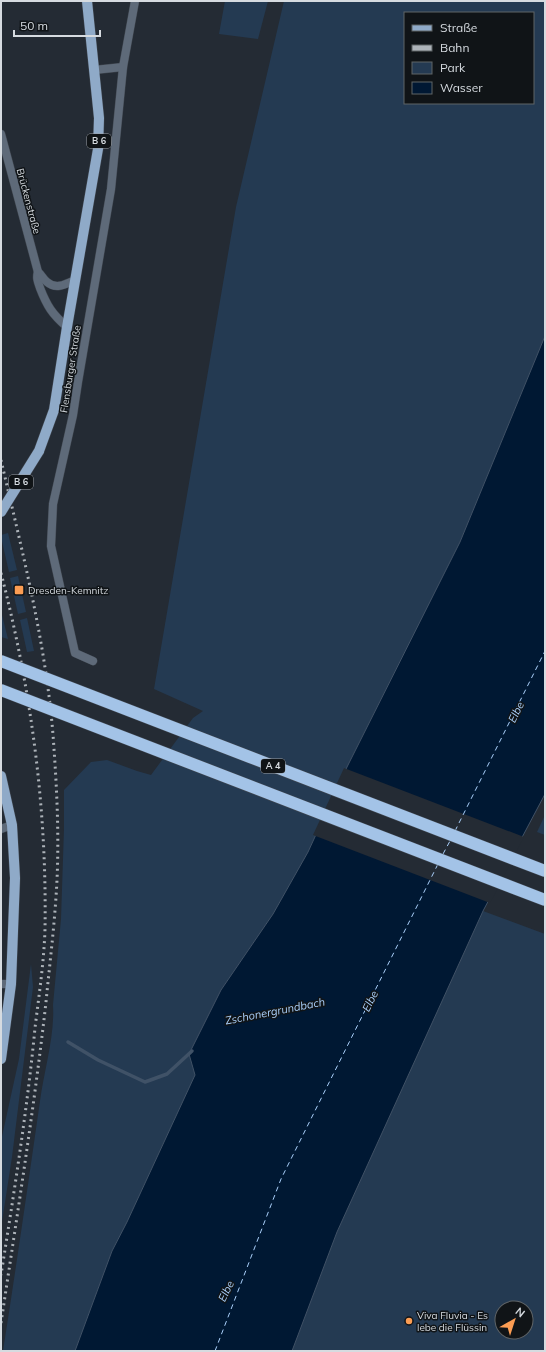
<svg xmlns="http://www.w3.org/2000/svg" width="546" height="1352" viewBox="0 0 546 1352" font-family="Mulish,sans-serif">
<rect width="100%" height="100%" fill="#242b34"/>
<g fill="#243a52" fill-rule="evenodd">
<polygon points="225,1 268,1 258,39 219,34"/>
<path d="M284,1H545V336L460,542L347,767L308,852L273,914L221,990L189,1054L195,1075L127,1222L112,1251L75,1351H3C16,1268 28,1185 40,1101C44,1071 55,1035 53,1005L61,919L64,829V790L91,762L107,760L137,771L151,775L193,718L203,711L154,689L236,207ZM405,13H533V103H405Z"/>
<polygon points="8,533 17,570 9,572 1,537 1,535"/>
<polygon points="18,576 26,612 18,614 10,578"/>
<polygon points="1,611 8,639 1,637"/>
<polygon points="27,618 34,651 27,652 20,620"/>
<polygon points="545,815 545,835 537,832"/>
<path d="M483,911L545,934V1351H292L337,1232ZM502,1308H526V1332H502Z"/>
<polygon points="31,964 33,987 12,1157 1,1228 1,1141 19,1059"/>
</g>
<polygon fill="#001833" stroke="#405267" points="545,336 545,794 483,911 337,1232 292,1351 75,1351 112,1251 127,1222 195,1075 189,1054 221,990 273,914 308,852 347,767 460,542"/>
<polygon fill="#242b34" points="344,768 524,837 490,903 313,835"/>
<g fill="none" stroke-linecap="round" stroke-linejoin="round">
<polyline stroke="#405267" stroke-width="3.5" points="68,1042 98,1060 145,1082 167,1074 192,1051"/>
<g stroke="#aad0fb" stroke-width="1" stroke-dasharray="5 4" stroke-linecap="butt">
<polyline points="455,831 545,651"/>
<polyline points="443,854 450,841"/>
<polyline points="215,1351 281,1179 438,864"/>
</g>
<g stroke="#404750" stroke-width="9">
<g id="minor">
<polyline points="94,70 123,67"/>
<path d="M1,134L38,272C36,278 38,282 40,288C47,306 52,314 67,327"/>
<path d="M38,272C42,275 43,279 47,282C56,290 66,284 75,280"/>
<polyline points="93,661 75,653 51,546 53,504 73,415 78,382 111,189 123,67 135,1"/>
<polyline points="1,829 12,825"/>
</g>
</g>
<g stroke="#404750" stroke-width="9">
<polyline id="tertiary" points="1,984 11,984"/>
</g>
<g stroke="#404750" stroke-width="11">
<g id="primary">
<polyline points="39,451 54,410 67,327 98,149 99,118 87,1"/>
<polyline points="1,776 12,825 15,878 11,984 1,1059"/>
</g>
</g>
<use href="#minor" stroke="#5e6a79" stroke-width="8"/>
<use href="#tertiary" stroke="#5e6a79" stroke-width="8"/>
<use href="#primary" stroke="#8faac8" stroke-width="10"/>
<g stroke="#adb3b9" stroke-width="3" stroke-dasharray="2 4" stroke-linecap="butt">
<path d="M1,460C23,555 48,651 54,749C57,792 59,836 57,880C55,921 50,961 46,1002C34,1109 17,1216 1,1323"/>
<path d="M1,573C31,689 47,808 45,929C44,962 39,995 35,1028C27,1111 14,1193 1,1275"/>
</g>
<g stroke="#404750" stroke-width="11" stroke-linecap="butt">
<polyline id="primary-bridge" points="1,512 39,451"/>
</g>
<g stroke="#404750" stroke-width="13" stroke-linecap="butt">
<g id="motorway-bridge">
<polyline points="1,661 545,871"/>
<polyline points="1,690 545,900"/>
</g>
</g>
<use href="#primary-bridge" stroke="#8faac8" stroke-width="10"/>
<use href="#motorway-bridge" stroke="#a3c3e7" stroke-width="12"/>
</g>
<g fill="#fc9d53" stroke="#101417" stroke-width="1.5">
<rect x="14" y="585" width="10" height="10" rx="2"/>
<circle cx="409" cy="1321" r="4"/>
</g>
<g text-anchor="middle" stroke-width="3" stroke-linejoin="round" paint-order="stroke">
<g fill="#101417" stroke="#9b9fa4" stroke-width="1">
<rect x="87" y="134" width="24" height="14" rx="3"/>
<rect x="9" y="475" width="24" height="14" rx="3"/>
<rect x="261" y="759" width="24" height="14" rx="3"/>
</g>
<g font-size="9" font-weight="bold" fill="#d6dbe0">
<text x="99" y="144">B 6</text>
<text x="21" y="485">B 6</text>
<text x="273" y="769">A 4</text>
</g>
<g font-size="10" fill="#d6dbe0" stroke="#101417">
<text transform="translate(29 201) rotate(75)" y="4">Brückenstraße</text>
<text transform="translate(70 369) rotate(-81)" y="4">Flensburger Straße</text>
</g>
<g font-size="10" fill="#d6dbe0" stroke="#101417" text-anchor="start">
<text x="28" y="594">Dresden-Kemnitz</text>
<text x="417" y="1319">Viva Fluvia - Es<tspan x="417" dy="12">lebe die Flüssin</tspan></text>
</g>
<g font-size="11" font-style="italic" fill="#aad0fb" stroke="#101417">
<text transform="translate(516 712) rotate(-64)" y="4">Elbe</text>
<text transform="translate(370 1001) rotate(-63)" y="4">Elbe</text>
<text transform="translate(275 1011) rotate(-11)" y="4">Zschonergrundbach</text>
<text transform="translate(226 1291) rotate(-64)" y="4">Elbe</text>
</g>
</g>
<rect width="546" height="1352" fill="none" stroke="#d6dbe0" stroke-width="4"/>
<rect x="404" y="12" width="130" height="92" fill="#101417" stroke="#5f6467"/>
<rect x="412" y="25" width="20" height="6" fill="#8faac8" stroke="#5f6467"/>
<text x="440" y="32" font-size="12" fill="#d6dbe0">Straße</text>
<rect x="412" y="45" width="20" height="6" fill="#adb3b9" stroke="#5f6467"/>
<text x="440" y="52" font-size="12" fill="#d6dbe0">Bahn</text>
<rect x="412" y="62" width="20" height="12" fill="#243a52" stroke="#5f6467"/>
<text x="440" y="72" font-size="12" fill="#d6dbe0">Park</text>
<rect x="412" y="82" width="20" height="12" fill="#001833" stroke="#5f6467"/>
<text x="440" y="92" font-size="12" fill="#d6dbe0">Wasser</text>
<g transform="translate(514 1320) rotate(39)"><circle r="19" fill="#101417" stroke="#5f6467"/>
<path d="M0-3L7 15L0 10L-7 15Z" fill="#fc9d53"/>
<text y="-6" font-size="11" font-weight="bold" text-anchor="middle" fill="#d6dbe0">N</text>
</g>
<path d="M14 30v6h86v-6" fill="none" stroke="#d6dbe0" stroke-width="2"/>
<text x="20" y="30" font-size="12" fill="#d6dbe0" stroke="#101417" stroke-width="3" paint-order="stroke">50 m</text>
</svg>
